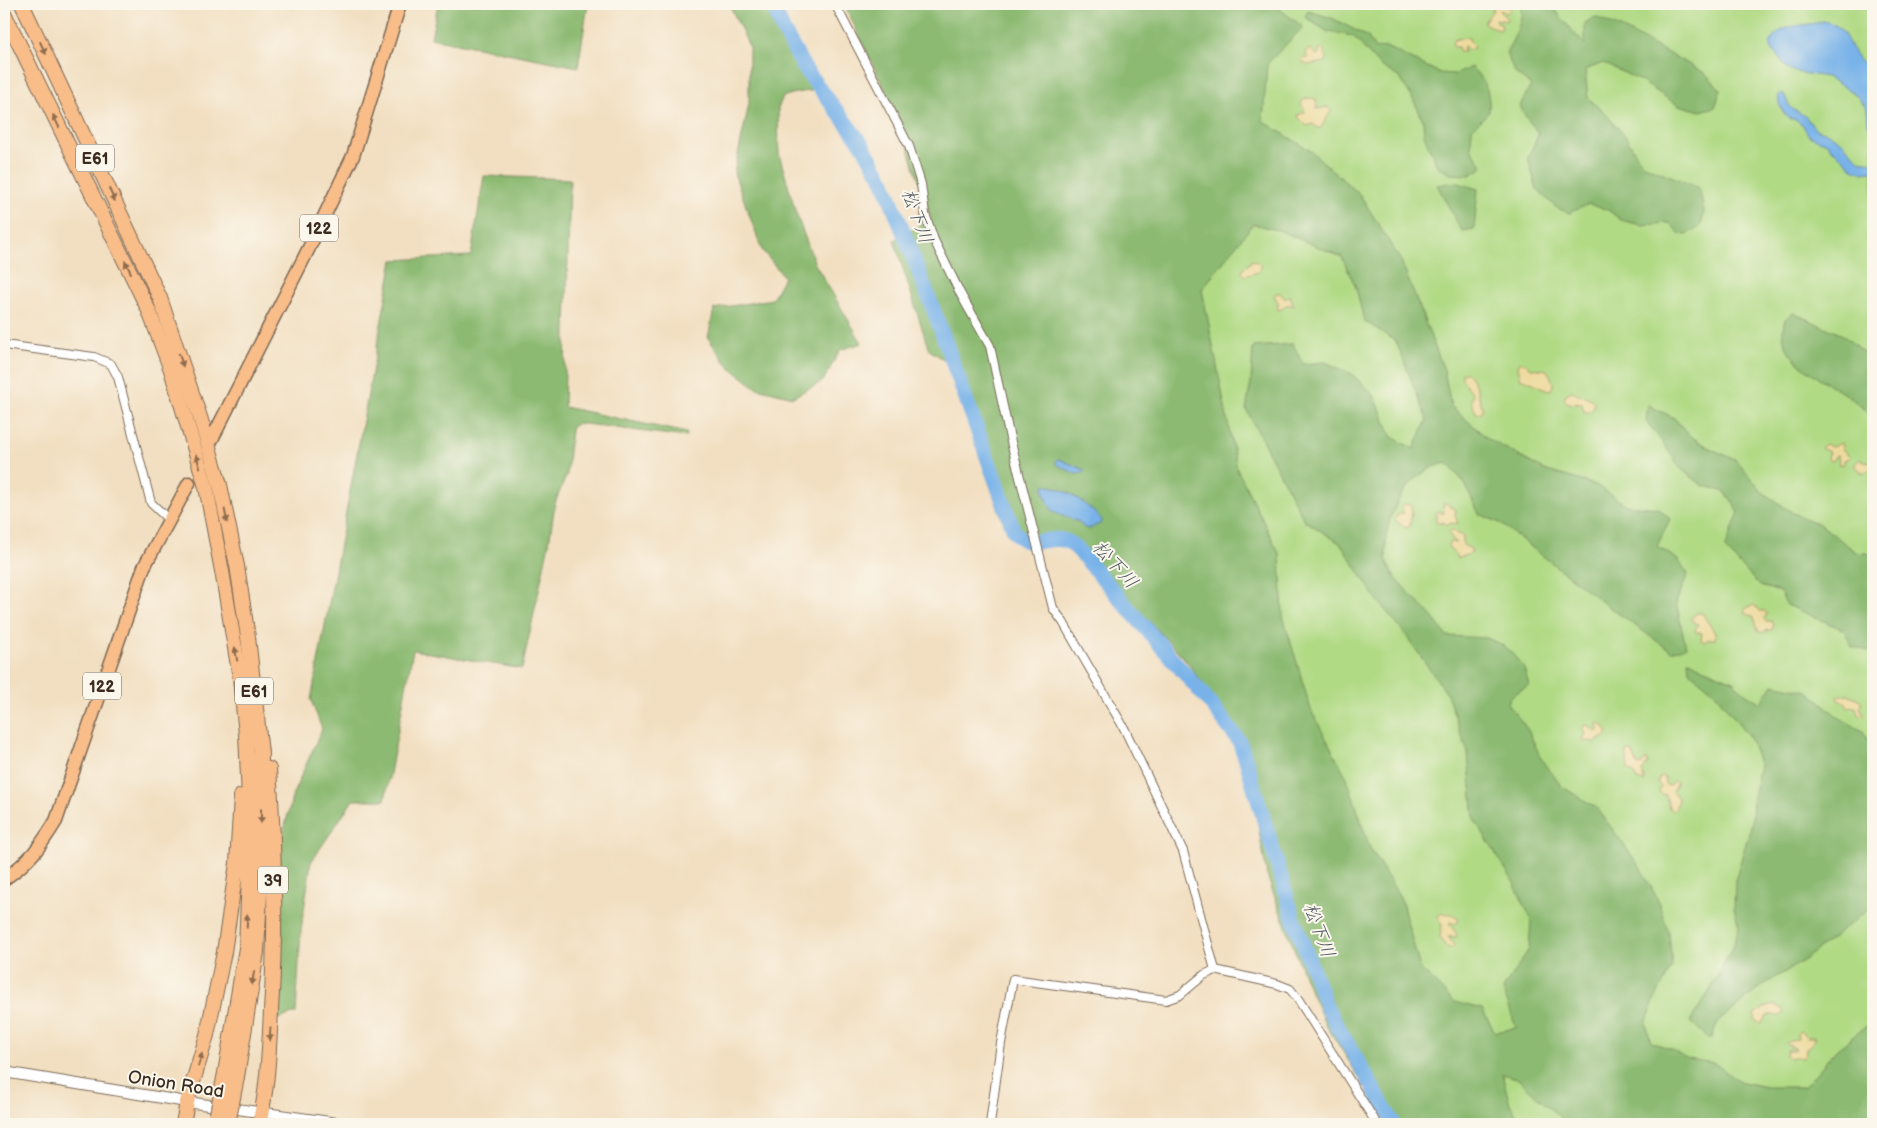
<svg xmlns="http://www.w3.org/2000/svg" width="1877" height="1128" viewBox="0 0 1877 1128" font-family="'Balsamiq Sans','Klee One',sans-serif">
<rect width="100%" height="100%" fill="#fbf7ec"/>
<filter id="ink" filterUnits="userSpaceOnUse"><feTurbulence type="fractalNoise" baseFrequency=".02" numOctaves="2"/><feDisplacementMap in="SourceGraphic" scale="10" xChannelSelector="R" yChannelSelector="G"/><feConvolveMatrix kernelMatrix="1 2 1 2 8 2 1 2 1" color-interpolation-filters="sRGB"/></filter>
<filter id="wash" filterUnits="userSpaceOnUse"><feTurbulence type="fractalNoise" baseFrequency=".0096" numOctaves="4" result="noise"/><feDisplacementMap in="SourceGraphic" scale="20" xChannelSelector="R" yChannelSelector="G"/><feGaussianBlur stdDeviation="1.12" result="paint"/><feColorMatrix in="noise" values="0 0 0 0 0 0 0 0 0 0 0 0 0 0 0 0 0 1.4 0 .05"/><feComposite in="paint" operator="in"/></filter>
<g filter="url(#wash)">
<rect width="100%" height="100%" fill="#f2dfc1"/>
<polygon fill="#b1da85" stroke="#768252" points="1133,4 1873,4 1873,1124 1477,1124 1321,916"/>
<g fill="#8cba72" stroke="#647248" fill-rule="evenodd">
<polygon points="438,4 588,4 578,67 431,38"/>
<path d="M729,4H775L817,90C805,92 794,92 783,97L778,108L779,154L797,216L815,264L862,343L840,350L823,381L793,397L757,388L729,367L708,338L714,309L772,299L784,277L762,250L734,173L749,104V46Z"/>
<path d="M844,4H1273L1303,27L1267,64L1263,121L1311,151L1360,195L1401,261L1444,370L1451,406L1487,438L1544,470L1596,485L1626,505L1658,508L1670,519L1657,546L1678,560L1688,574L1676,602L1686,647L1671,651L1609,607L1500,523L1479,514L1464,482L1447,463C1409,470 1384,513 1386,550C1386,555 1386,561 1388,565C1397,584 1414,597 1428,612C1434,620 1441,628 1447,636L1487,638L1506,647L1523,666L1529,685L1510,697L1508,704L1528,730L1540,756L1561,786L1597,808L1640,867L1657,898L1669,933L1672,966L1654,1001L1646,1024L1651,1042L1671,1049L1688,1059L1714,1063L1738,1081L1766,1087H1804L1836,1050L1873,1021V1124H1567L1517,1078L1502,1074L1510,1104L1521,1124H1388L1325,1023L1307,983L1267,876L1243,738L1183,657L1067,535L1044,539L1023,546L1005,527L945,360L929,350L894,240L931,219L900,121ZM1253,224L1278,230L1342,257L1356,288L1364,321L1396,341L1427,420L1414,449L1392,437L1374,395L1352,374L1325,362L1303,364L1293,344L1253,347L1251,382L1246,409L1304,520L1341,544L1377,600L1405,634L1447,694L1468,753L1474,819L1513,881L1531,919L1529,949L1503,989L1516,1028L1495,1032L1482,1009L1454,1002L1420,968L1401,899L1369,846L1347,778L1311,710L1283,616L1280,555L1237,469L1202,289Z"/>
<path d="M1520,4H1551L1571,30L1585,44V24L1595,17L1621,28L1705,73L1721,90L1715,107L1701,111L1678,105L1639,80L1603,63L1585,70L1588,98L1603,111L1626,137L1642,164L1699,188L1704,211L1701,226L1686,235L1680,234L1670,223L1641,225L1621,220L1608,210L1589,204L1569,213L1557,208L1537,190L1528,158L1539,133L1528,120L1520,106L1531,85L1516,74L1506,54C1513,39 1525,20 1520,4Z"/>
<path d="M1308,11L1332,18L1368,37L1375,49L1386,47L1440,73L1456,74L1471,67C1486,81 1490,92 1489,112L1472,129L1471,148L1483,167L1470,175L1450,174L1437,166L1424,135L1423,120L1414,101L1400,78L1379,65L1353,36L1328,32L1305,17Z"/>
<polygon points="484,176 570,179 564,407 687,433 686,437 577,423 571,429 567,474 555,503 549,543 522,669 413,650 385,800 353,800 311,862 301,930 296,1013 278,1019 280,846 293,794 322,729 311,700 393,260 471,256"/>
<polygon points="1455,182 1478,189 1474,229 1462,231 1437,185"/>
<path d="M1793,313L1843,335L1872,360L1873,420C1855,389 1784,372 1783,334C1782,329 1784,324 1785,319Z"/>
<polygon points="1648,405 1674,418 1690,436 1713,450 1735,459 1762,492 1793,513 1821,525 1856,552 1873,554 1873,652 1852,647 1844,630 1787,605 1780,592 1760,586 1725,549 1739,512 1725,492 1702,485 1680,468 1663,443 1646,421"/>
<polygon points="1688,660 1703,668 1733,681 1745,693 1761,703 1773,684 1808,691 1838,717 1863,731 1873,751 1873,906 1803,961 1765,984 1719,1021 1710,1040 1690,1021 1709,992 1734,944 1739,927 1734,908 1735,880 1752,823 1753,797 1760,766 1750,738 1715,693 1689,671"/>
</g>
<g fill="#eeda9e" stroke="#94825e">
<polygon points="1494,4 1505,5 1511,9 1507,13 1501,10 1499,11 1507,18 1506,21 1496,19 1497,22 1501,24 1502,28 1499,30 1485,24 1484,22 1493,10"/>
<polygon points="1465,37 1468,37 1474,48 1469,50 1465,46 1463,47 1464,52 1460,52 1458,47 1454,47 1452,43 1454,40"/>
<polygon points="1310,49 1318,56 1320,49 1323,49 1327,59 1325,62 1307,65 1301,61 1302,59 1308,58 1305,52"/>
<polygon points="1309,98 1316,99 1317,109 1328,107 1330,109 1331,111 1321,128 1318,128 1313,124 1307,126 1298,117 1299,114 1305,112 1301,104 1303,100"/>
<polygon points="1252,260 1257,262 1261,266 1258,272 1245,276 1242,273 1243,268 1248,265"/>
<path d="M1277,293H1280L1285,299L1290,296L1294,306C1288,304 1285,304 1282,309L1278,310L1277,307L1279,304L1274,295Z"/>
<path d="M1520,362L1525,363L1531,368L1547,370C1550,377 1556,382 1551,390C1540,389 1532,380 1521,379L1518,367Z"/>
<path d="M1466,372C1477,381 1478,397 1483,409L1480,413H1476L1471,401L1473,394L1462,379V373Z"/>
<path d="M1572,391L1575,392L1578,395C1588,396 1602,402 1589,412H1584L1582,404L1578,402L1574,404L1568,403L1564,399L1566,394Z"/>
<polygon points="1841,443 1843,450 1850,456 1849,458 1844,460 1844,464 1839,465 1838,455 1835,456 1832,461 1830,461 1828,459 1829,452 1821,448 1825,444 1832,447"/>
<path d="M1860,459L1867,462L1873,460C1873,470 1870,469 1862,474L1860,470L1855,467V464Z"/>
<polygon points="1446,503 1456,511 1455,515 1458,524 1452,523 1447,525 1443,522 1440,524 1436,521 1436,513 1439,511 1443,514 1444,513 1443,504"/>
<polygon points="1407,504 1411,505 1412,512 1410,526 1406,528 1396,521 1395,519 1399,514 1404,513 1402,509 1403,505"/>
<path d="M1454,530L1458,534L1463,535V545L1471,549L1472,553L1457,558C1455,552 1450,551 1448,545L1450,542L1456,543L1449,534L1450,531Z"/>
<polygon points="1754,605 1760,611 1765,611 1767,614 1764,618 1766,621 1772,621 1774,624 1772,630 1765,631 1762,633 1758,630 1754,617 1744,613 1746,608"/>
<polygon points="1697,613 1702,613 1715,633 1715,639 1709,639 1704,642 1701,640 1702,634 1701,632 1697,633 1695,630 1698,624 1693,622 1691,618"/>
<polygon points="1848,694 1860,700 1862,704 1860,707 1864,715 1860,716 1858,714 1856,707 1848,708 1845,702 1838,700 1837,698 1837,696"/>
<polygon points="1600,722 1607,731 1607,736 1598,740 1595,744 1591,741 1584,742 1583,740 1586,733 1583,729 1584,726 1587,725 1597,732 1598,731 1597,724"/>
<path d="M1632,751L1638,766L1641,765L1646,759L1648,763L1642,772L1644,778V782L1637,780L1633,772L1628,770C1628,765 1626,756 1627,752Z"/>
<polygon points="1661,776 1665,777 1665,784 1668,786 1674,781 1677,782 1672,791 1678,798 1676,807 1673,810 1669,808 1666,795 1662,795 1659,791 1661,787 1657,782"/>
<polygon points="1442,913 1452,914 1458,919 1458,922 1455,924 1450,922 1449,924 1457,934 1456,937 1448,937 1454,944 1453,947 1450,948 1446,947 1440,937 1442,925 1438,918 1439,915"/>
<path d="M1775,1005L1782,1009L1784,1012C1780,1020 1774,1013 1767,1015L1763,1022L1760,1024L1755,1020V1014L1765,1008Z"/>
<polygon points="1800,1031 1807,1037 1814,1037 1815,1040 1806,1049 1805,1056 1802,1058 1795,1057 1789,1058 1786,1055 1787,1050 1796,1050 1795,1048 1787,1045 1787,1042 1798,1039 1797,1034"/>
</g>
<g fill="#78b2e9" stroke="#5a6e84">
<path d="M1823,21C1846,25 1844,39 1856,55C1861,62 1867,67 1873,72V133L1868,124L1867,109L1854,93L1827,77L1795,72L1787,68L1772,49L1770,43C1781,21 1802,28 1823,21Z"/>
<polygon points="1781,93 1784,94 1789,105 1794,110 1805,116 1815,129 1828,133 1842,142 1859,160 1873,162 1873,171 1861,172 1855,170 1836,152 1831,149 1827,143 1809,136 1802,124 1795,119 1789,119 1784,113 1779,104 1778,95"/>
<polygon points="1059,459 1085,470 1083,473 1076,474 1056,464 1056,460"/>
<path d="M1044,485C1066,487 1087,504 1102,520L1101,523L1089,529L1084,528L1079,522L1053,512L1044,494Z"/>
</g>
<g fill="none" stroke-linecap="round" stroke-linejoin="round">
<path stroke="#78b2e9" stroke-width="15" d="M772,4L783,30L805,69L862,144L884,182L937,319L1014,531C1031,553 1046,534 1066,541C1071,543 1075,547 1079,551L1211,704L1239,741L1246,760L1293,917L1327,1008L1394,1124"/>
</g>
</g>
<g filter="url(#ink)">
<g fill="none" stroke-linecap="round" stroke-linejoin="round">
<g stroke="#7b6957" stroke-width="10">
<g id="minor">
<polyline points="835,4 909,146 921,184 925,214 934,240 961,295 990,346 1009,434 1053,608 1063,622 1124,728 1183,851 1215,970"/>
<polyline points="4,345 94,357 111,364 118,377 151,503 168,519"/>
<polyline points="990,1124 1001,1043 1013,979 1166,1000 1180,995 1204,975 1215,970 1277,984 1290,989 1298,999 1377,1124"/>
</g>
</g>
<g stroke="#7b6957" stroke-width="12">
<polyline id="tertiary" points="4,1072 187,1102 344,1124"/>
</g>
<g stroke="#7b6957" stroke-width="15">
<g id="primary">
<polyline points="211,441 308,250 353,156 400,4"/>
<path d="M4,879C30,861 40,847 56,821L144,567L189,483"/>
</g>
</g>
<g stroke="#7b6957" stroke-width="16">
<g id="motorway">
<polyline points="22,4 160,298 200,417 220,485 237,566 248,637 261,753 261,874 257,952 237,1077"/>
<polyline points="4,13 149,311 171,370 206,487 222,571 240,678 246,734 249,798 249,873 246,948 225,1073"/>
<polyline points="183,1124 187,1102 207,1035 224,952 237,863 241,796"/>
<path d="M259,1124C268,1088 269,1048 271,1011C276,931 275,849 269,769"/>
</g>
</g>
<use href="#minor" stroke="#fff" stroke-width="8"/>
<use href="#tertiary" stroke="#fff" stroke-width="10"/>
<use href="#primary" stroke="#f8bd89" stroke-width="12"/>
<use href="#motorway" stroke="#f8bd89" stroke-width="14"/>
<g stroke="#7b6957" stroke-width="16" stroke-linecap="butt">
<g id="motorway-bridge">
<polyline points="215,1124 225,1073"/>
<polyline points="228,1124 237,1077"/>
</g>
</g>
<use href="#motorway-bridge" stroke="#f8bd89" stroke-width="14"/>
</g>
<defs><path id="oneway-solid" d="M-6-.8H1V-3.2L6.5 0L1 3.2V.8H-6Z" transform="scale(1.25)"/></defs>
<g fill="#906c4e">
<use href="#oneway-solid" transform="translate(43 48) rotate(65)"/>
<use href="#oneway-solid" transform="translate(56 121) rotate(-116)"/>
<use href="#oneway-solid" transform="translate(112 195) rotate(65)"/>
<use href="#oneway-solid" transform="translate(128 267) rotate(-116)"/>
<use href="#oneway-solid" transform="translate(181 360) rotate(72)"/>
<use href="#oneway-solid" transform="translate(198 461) rotate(-106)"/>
<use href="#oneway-solid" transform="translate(226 516) rotate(78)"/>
<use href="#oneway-solid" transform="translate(236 654) rotate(-100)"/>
<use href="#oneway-solid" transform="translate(261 816) rotate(90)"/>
<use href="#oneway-solid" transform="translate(247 921) rotate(-88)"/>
<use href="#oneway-solid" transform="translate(253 978) rotate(100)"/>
<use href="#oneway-solid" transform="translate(270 1034) rotate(94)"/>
<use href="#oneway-solid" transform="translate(200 1060) rotate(-73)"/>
</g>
</g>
<g text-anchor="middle" stroke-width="4" stroke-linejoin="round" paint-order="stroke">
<g fill="#fbf7ec" stroke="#75685c" stroke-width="1">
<rect x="76" y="144.5" width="38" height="27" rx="4"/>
<rect x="300" y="214.5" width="38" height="27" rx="4"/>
<rect x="83" y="672.5" width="38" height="27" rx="4"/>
<rect x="235" y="677.5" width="38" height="27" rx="4"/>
<rect x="258" y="866.5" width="30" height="27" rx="4"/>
</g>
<g font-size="16" font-weight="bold" fill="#3b2a1e">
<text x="95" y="164">E61</text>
<text x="319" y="234">122</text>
<text x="102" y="692">122</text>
<text x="254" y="697">E61</text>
<text x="273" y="886">39</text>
</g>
<g font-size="18" fill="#3b2a1e" stroke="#fbf7ec">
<text transform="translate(176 1084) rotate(9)" y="6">Onion Road</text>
</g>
<g font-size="19" font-style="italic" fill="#505a65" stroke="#fbf7ec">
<text transform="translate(918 216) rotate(70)" y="7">松下川</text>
<text transform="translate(1116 564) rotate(48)" y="7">松下川</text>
<text transform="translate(1320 930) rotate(70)" y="7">松下川</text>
</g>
</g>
<rect width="1877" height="1128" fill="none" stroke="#fbf7ec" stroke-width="20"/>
</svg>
